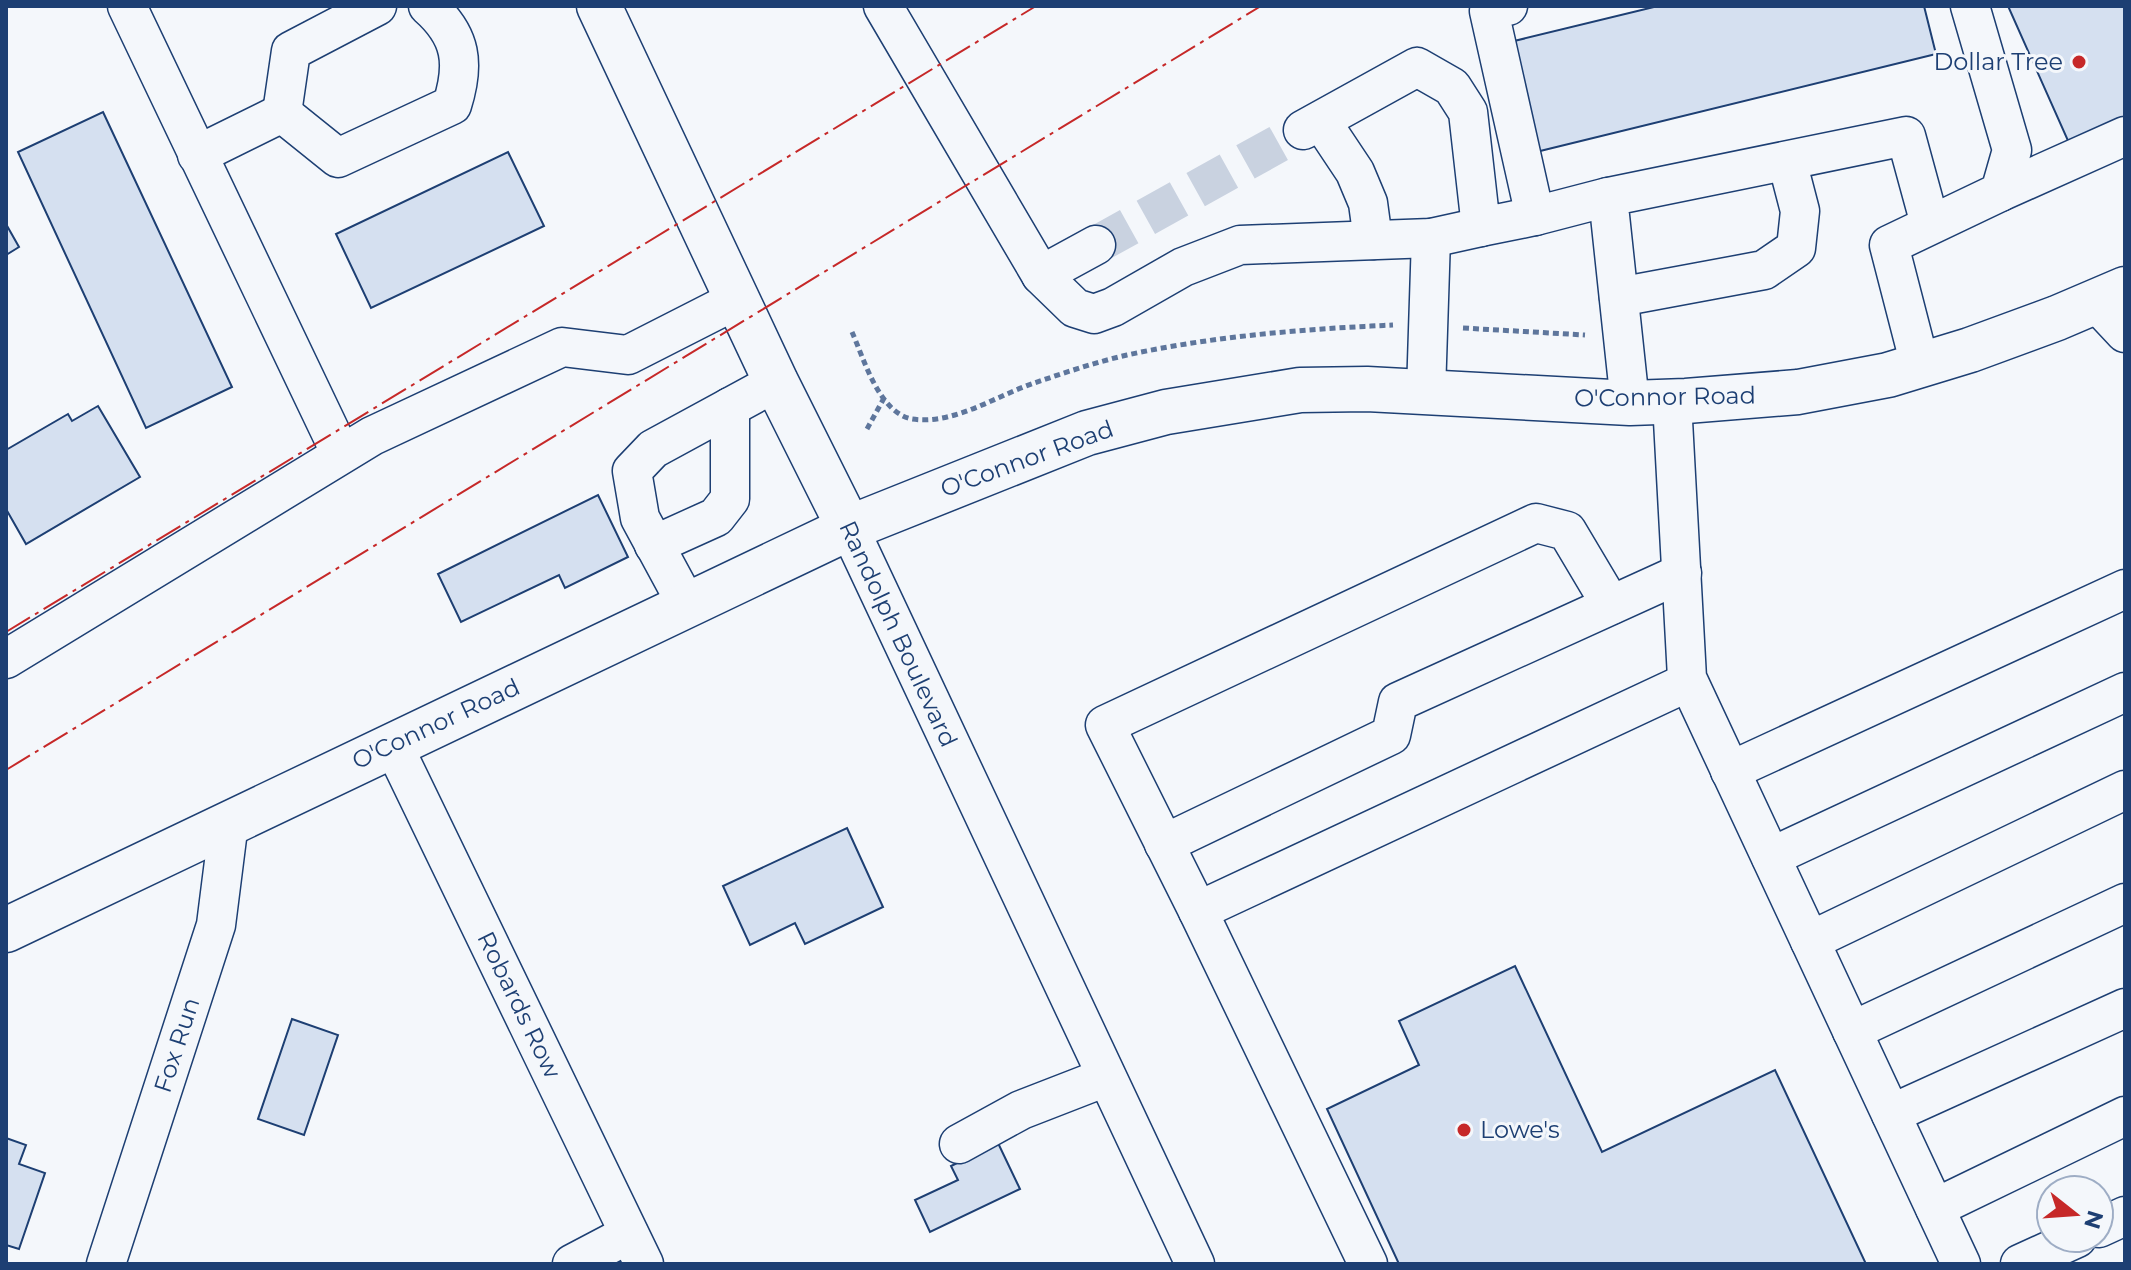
<svg xmlns="http://www.w3.org/2000/svg" width="2131" height="1270" viewBox="0 0 2131 1270" font-family="Montserrat,sans-serif">
<rect width="100%" height="100%" fill="#f4f7fb"/>
<g fill="#d5e0f0" stroke="#1d3f73" stroke-width="2">
<polygon points="1658,6 1924,6 1936,54 1536,152 1510,42"/>
<polygon points="2008,6 2125,6 2125,118 2069,143"/>
<polygon points="103,112 232,387 146,428 18,152"/>
<polygon points="508,152 544,226 371,308 336,234"/>
<polygon points="6,224 19,247 6,255"/>
<polygon points="98,406 140,477 26,544 6,509 6,450 68,414 72,421"/>
<polygon points="598,495 628,557 565,588 559,575 461,622 438,574"/>
<polygon points="847,828 883,907 805,944 795,923 750,945 723,886"/>
<polygon points="1515,966 1602,1152 1775,1070 1866,1264 1399,1264 1327,1109 1419,1065 1399,1021"/>
<polygon points="292,1019 338,1035 304,1135 258,1119"/>
<polygon points="6,1138 26,1145 19,1164 45,1173 19,1249 6,1245"/>
<polygon points="998,1143 1020,1189 930,1232 915,1200 958,1180 951,1166"/>
</g>
<g fill="none" stroke-linecap="round" stroke-linejoin="round">
<polyline stroke="#c9d2e0" stroke-width="38" stroke-dasharray="38 19" stroke-linecap="butt" points="1096,245 1303,130"/>
<g stroke="#1d3f73" stroke-width="41">
<g id="minor">
<polyline points="127,6 341,454"/>
<polyline points="883,6 1041,275 1096,245"/>
<polyline points="1508,6 1489,11 1535,216 1608,197"/>
<path d="M282,113L338,158L452,105C465,64 462,36 428,6"/>
<polyline points="282,113 291,51 377,6"/>
<polyline points="1321,121 1355,172 1368,203 1373,240"/>
<polyline points="1303,130 1417,67 1452,87 1468,112 1481,227 1535,216"/>
<polyline points="197,155 282,113"/>
<polyline points="2000,192 2125,136"/>
<polyline points="1041,275 1075,308 1094,314 1113,307 1183,267 1240,245 1431,238 1481,227"/>
<polyline points="1619,297 1764,270 1796,248 1800,211 1787,161"/>
<polyline points="2096,302 2125,333"/>
<polyline points="1920,365 1889,245 2000,192 2012,150 1970,6"/>
<polyline points="1426,392 1431,238"/>
<polyline points="1672,402 1687,678 1961,1264"/>
<polyline points="1630,403 1608,197 1906,136 1930,224"/>
<polyline points="849,528 1195,1264"/>
<polyline points="654,545 716,517 730,499 730,407"/>
<polyline points="687,605 640,518 632,471 653,449 776,382"/>
<polyline points="6,659 372,436 562,347 628,355 738,299"/>
<polyline points="393,745 644,1264"/>
<polyline points="1730,771 2125,589"/>
<polyline points="1164,844 1391,735 1398,702 1682,573"/>
<polyline points="1771,857 2125,692"/>
<polyline points="1198,911 1105,725 1536,523 1567,531 1611,605"/>
<polyline points="1810,941 2125,790"/>
<polyline points="1852,1031 2125,903"/>
<polyline points="1891,1114 2125,1008"/>
<polyline points="959,1144 1021,1110 1106,1077"/>
<polyline points="1935,1208 2125,1116"/>
<polyline points="2099,1228 2125,1216"/>
<polyline points="106,1264 216,925 229,822"/>
<polyline points="572,1264 629,1234"/>
<polyline points="1368,1264 1198,911 1688,682"/>
<polyline points="2020,1264 2077,1238"/>
</g>
</g>
<g stroke="#1d3f73" stroke-width="47">
<g id="major">
<polyline points="599,6 776,382 849,528"/>
<polyline points="6,930 849,528 1087,433 1166,412 1300,390 1367,389 1630,403 1686,401 1798,392 1888,375 1970,350 2057,318 2125,289"/>
</g>
</g>
<g stroke="#5e769c" stroke-width="5" stroke-dasharray="6 4" stroke-linecap="butt">
<polyline points="1463,328 1585,335"/>
<path d="M852,332C864,359 879,413 912,419C954,425 996,396 1034,383C1064,373 1096,362 1127,355C1215,336 1304,329 1393,325"/>
<polyline points="867,429 884,398"/>
</g>
<use href="#minor" stroke="#f4f7fb" stroke-width="38"/>
<use href="#major" stroke="#f4f7fb" stroke-width="44"/>
<g stroke="#c62828" stroke-width="2" stroke-dasharray="28 6 4 6" stroke-linecap="butt">
<polyline points="6,632 1036,6"/>
<polyline points="6,770 1261,6"/>
</g>
</g>
<g fill="#c62828" stroke="#f4f7fb" stroke-width="3">
<circle cx="2079" cy="62" r="8"/>
<circle cx="1464" cy="1130" r="8"/>
</g>
<g text-anchor="middle" stroke-width="6" stroke-linejoin="round" paint-order="stroke">
<g font-size="24" fill="#1d3f73" stroke="#f4f7fb" text-anchor="end">
<text x="2063" y="70">Dollar Tree</text>
<text x="1480" y="1138" text-anchor="start">Lowe's</text>
</g>
<g font-size="24" fill="#1d3f73" stroke="#f4f7fb">
<text transform="translate(1665 397) rotate(-1)" y="8">O'Connor Road</text>
<text transform="translate(1027 459) rotate(-20)" y="8">O'Connor Road</text>
<text transform="translate(898 634) rotate(65)" y="8">Randolph Boulevard</text>
<text transform="translate(436 724) rotate(-25)" y="8">O'Connor Road</text>
<text transform="translate(519 1005) rotate(64)" y="8">Robards Row</text>
<text transform="translate(177 1045) rotate(-72)" y="8">Fox Run</text>
</g>
</g>
<rect width="2131" height="1270" fill="none" stroke="#1d3f73" stroke-width="16"/>
<g transform="translate(2075 1214) rotate(107)"><circle r="38" fill="#f4f7fb" stroke="#9eadc5" stroke-width="2"/>
<path d="M0-6L14 30L0 20L-14 30Z" fill="#c62828"/>
<text y="-12" font-size="22" font-weight="bold" text-anchor="middle" fill="#1d3f73">N</text>
</g>
</svg>
